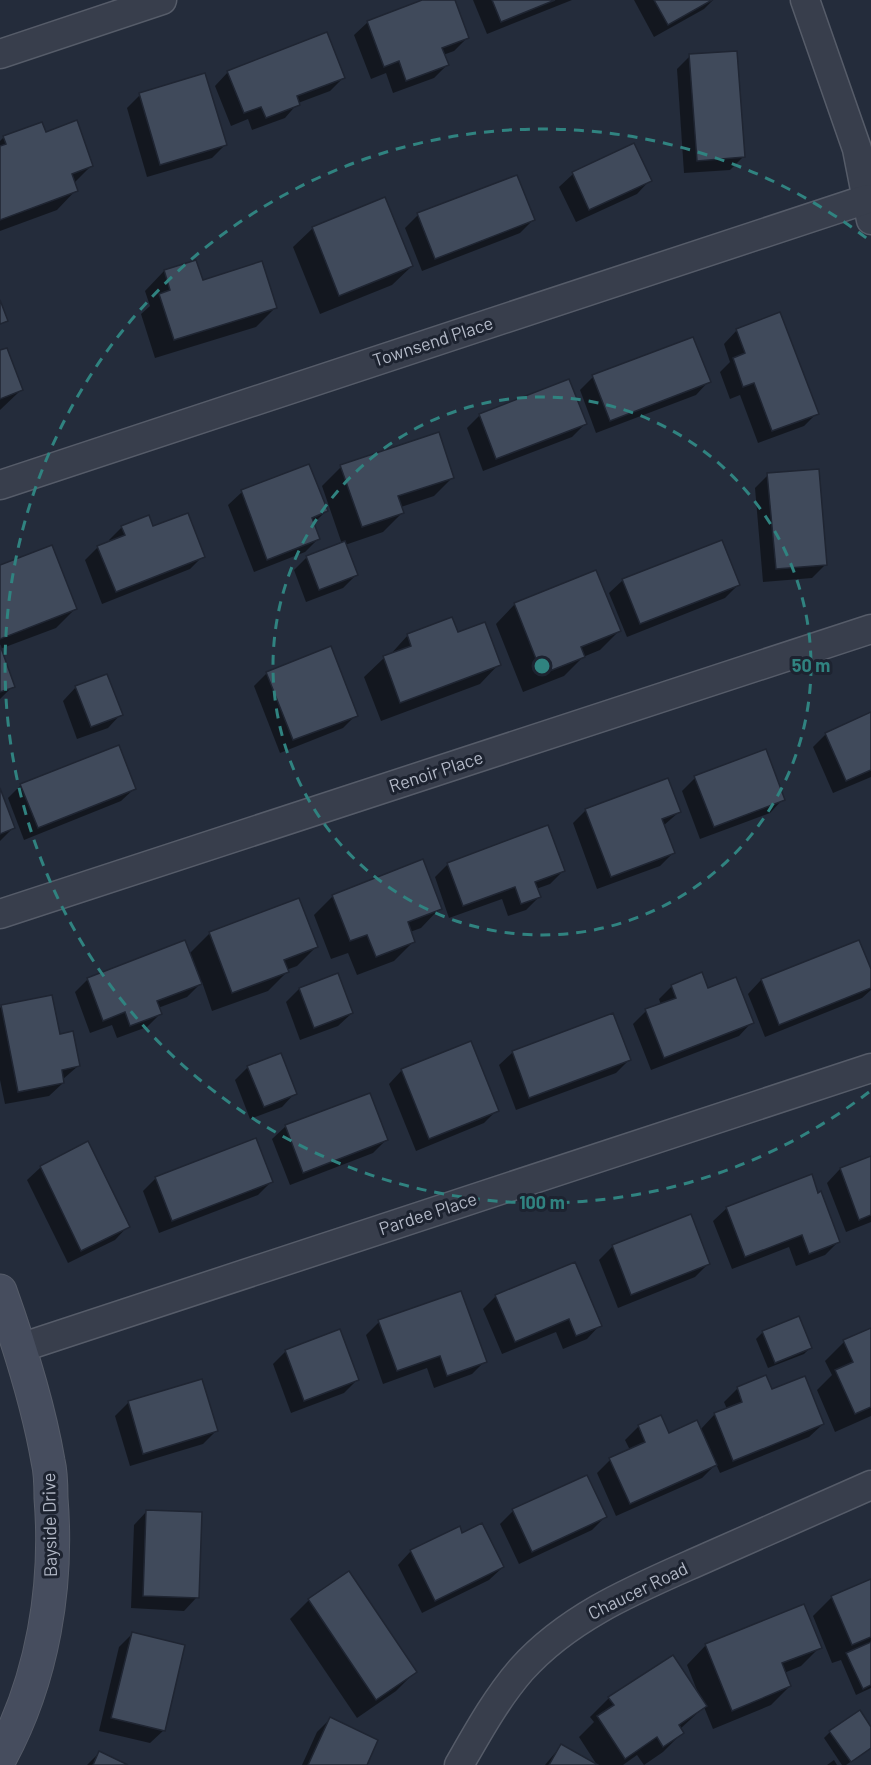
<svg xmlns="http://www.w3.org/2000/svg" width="871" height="1765" viewBox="0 0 871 1765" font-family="Barlow,sans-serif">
<rect width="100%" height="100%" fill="#242c3b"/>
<g fill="#0007">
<polygon points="426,0 453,0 467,38 454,51 443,55 447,65 434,78 393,93 386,73 371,79 354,35 368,22"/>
<polygon points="473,0 572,0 487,34"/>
<polygon points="634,0 713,0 704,9 654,37"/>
<polygon points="690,56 743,157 730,170 684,173 677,69"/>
<polygon points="228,72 343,78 330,91 298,103 285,118 252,130 248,119 231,126 215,86"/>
<polygon points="140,95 225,145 212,158 147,177 127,108"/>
<polygon points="45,134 92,165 74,183 76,190 57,210 0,231 0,141 4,137"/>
<polygon points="634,145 650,180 637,194 576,222 559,187 573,174"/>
<polygon points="418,215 533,220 520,233 422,271 405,228"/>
<polygon points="313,228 412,266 392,285 320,314 293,247"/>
<polygon points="164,271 202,281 275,308 256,327 155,358 141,314 150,306 145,291"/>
<polygon points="737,330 817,413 804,426 758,443 740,395 730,399 720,372 730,362 724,344"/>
<polygon points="0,352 21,390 0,410"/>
<polygon points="593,377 709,381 696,395 596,433 580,390"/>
<polygon points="480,415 585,424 572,437 483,471 467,428"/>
<polygon points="341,467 453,477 434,496 401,507 402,513 383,532 345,545 356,575 343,588 306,602 294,570 307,557 342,544 322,486"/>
<polygon points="768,475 826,564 812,578 763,582 755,488"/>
<polygon points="242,492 326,511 313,524 318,539 305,552 254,572 228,505"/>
<polygon points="122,527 152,528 203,556 190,569 102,604 85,560 98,547 110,542 109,540"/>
<polygon points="0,566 75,609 56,628 0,649 13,686 0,699"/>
<polygon points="623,580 738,585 725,598 627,637 609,593"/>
<polygon points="515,604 619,631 600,650 583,657 564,676 523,692 496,624"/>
<polygon points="408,635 499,664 480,684 381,721 364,677 384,658 389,656"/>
<polygon points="267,673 356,715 343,728 280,753 254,686"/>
<polygon points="76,687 121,714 108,728 77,739 63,701"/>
<polygon points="871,714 871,777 833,793 813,747 826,734"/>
<polygon points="695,778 783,799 770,813 700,839 682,791"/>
<polygon points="21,785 135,788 121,801 24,840 8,798"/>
<polygon points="0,793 13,828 0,841"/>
<polygon points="586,810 679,812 663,826 673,853 660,866 597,889 573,823"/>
<polygon points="448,864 563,871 550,884 536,889 539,897 526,910 508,916 502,899 449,918 435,877"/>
<polygon points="333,896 440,908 421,928 410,932 413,942 394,961 357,975 348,953 331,959 314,915"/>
<polygon points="210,933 316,947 297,966 286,970 287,972 268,991 212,1011 202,982 187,997 158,1008 160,1014 147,1027 117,1038 112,1025 90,1033 75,992 88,979 189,954"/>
<polygon points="858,942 871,974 871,990 862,998 765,1037 748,994 761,980"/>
<polygon points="337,975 352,1013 338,1026 300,1040 286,1002 299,989"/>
<polygon points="672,986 752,1022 739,1036 651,1070 633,1024 646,1011 661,1005 659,999"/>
<polygon points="2,1006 58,1035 78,1066 62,1080 63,1083 49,1096 5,1104 0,1080 0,1008"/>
<polygon points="513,1052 629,1060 616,1073 516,1110 499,1065"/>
<polygon points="248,1067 295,1093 282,1107 250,1119 235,1080"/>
<polygon points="402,1070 497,1110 484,1123 416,1151 389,1084"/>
<polygon points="286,1126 386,1140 373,1153 290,1185 272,1139"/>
<polygon points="871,1158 871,1222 846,1232 827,1183 840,1169"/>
<polygon points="41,1167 128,1226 115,1240 68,1263 27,1180"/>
<polygon points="156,1178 271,1182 258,1195 159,1233 143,1191"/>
<polygon points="727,1208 838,1242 825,1255 796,1266 789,1247 732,1269 713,1221"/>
<polygon points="613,1246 708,1264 695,1277 618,1308 599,1260"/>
<polygon points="496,1296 600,1325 587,1339 563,1349 556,1332 502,1354 483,1309"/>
<polygon points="798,1318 810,1348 804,1354 768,1368 756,1339 763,1332"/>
<polygon points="379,1322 485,1361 472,1374 434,1388 427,1368 383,1384 366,1335"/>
<polygon points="871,1330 871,1416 835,1432 817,1390 832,1375 825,1361 844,1342"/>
<polygon points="286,1351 357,1380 344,1393 291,1413 273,1364"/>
<polygon points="201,1381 216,1431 203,1444 130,1466 115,1416 128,1403"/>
<polygon points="738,1388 771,1391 823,1424 809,1437 720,1473 716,1464 702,1478 616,1516 597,1473 610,1460 630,1450 625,1440 639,1426 668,1435 700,1430 715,1414 727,1409 724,1402"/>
<polygon points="147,1511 197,1597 184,1611 131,1608 134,1525"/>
<polygon points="513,1511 605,1517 592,1530 519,1564 500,1524"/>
<polygon points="462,1535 503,1567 489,1580 422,1613 398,1565 411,1551"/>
<polygon points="871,1581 871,1688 856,1695 841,1660 832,1663 813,1616 832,1597"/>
<polygon points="309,1600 415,1672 396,1691 357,1718 290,1619"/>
<polygon points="132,1634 164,1730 150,1743 99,1731 119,1647"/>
<polygon points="706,1645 820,1647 801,1666 784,1673 790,1686 771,1705 713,1729 704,1707 680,1729 682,1733 663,1752 644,1765 637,1755 623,1765 597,1765 579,1737 594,1722 590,1717 609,1698 698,1693 687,1665"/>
<polygon points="330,1719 365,1765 302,1765 317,1732"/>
<polygon points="871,1729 871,1748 846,1765 842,1765 824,1738 830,1732"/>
<polygon points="561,1746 595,1765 545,1765"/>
<polygon points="99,1753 125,1765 87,1765"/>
<polygon points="834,1760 837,1765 827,1765"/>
</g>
<g fill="#404a5b" stroke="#1f2532" stroke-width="1.5">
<polygon points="422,0 455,0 469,38 442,48 449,65 406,81 399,61 384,67 367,21"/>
<polygon points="492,0 555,0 501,22"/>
<polygon points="654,0 712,0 668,25"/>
<polygon points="327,32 345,78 297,96 300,105 266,118 261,107 244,113 227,71"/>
<polygon points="737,51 745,157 697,161 689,54"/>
<polygon points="205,73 227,145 160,165 139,93"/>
<polygon points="77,120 93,166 72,174 78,191 0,220 0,146 6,144 3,136 42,122 46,132"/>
<polygon points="634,143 652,181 589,210 572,172"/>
<polygon points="517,175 535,220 435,259 417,213"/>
<polygon points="385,197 413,266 339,296 312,227"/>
<polygon points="196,260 203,280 262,261 277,308 174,340 159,294 170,290 164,270"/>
<polygon points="0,300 8,321 0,324"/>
<polygon points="780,312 819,414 772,431 754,383 743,387 733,358 745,353 736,329"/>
<polygon points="693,337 711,382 610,421 592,375"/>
<polygon points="7,348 23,390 0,399 0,350"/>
<polygon points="569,379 587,424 496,459 479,414"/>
<polygon points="439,432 454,478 398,496 404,513 362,527 340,465"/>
<polygon points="309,464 328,511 312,518 320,539 267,560 241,490"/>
<polygon points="819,469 827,565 776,569 767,473"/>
<polygon points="188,513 205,557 116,592 97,546 125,535 121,526 149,515 153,526"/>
<polygon points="722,540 740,585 640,624 622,579"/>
<polygon points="345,541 358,575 319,590 306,556"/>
<polygon points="52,545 77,609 0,639 0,565"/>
<polygon points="596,570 621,631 581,647 585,657 542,674 514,603"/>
<polygon points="452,617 458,632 485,622 501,665 400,703 383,656 411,646 407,634"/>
<polygon points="0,645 15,687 0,692"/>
<polygon points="331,646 358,716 293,740 266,672"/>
<polygon points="107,674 123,715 91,727 75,686"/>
<polygon points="871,712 871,770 846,781 825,733"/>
<polygon points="119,745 136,789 38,828 20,784"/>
<polygon points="766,749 785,800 714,827 694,776"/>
<polygon points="668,778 681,812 662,819 675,853 611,877 585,809"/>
<polygon points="0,788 15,828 0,834"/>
<polygon points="548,825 565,871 535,882 541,897 521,904 515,887 463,906 447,863"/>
<polygon points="423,859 442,909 408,922 415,942 376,957 367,935 350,941 332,895"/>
<polygon points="299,898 318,947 284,960 289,972 232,993 209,932"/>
<polygon points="185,940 202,984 157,1001 162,1014 130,1026 125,1012 103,1021 87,978"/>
<polygon points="859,940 871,969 871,988 779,1025 761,979"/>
<polygon points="702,972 708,988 736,977 754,1023 664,1058 645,1009 676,998 671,985"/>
<polygon points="338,973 353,1013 314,1028 299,988"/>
<polygon points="52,995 60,1034 73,1031 80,1066 62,1070 64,1083 18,1092 1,1005"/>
<polygon points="613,1013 631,1060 529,1098 512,1051"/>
<polygon points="471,1041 499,1111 429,1139 401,1069"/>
<polygon points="281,1053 297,1094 264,1107 247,1066"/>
<polygon points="370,1093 388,1140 303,1173 285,1125"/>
<polygon points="256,1138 273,1182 172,1221 155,1177"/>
<polygon points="88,1141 130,1227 81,1251 40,1166"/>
<polygon points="871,1156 871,1215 859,1220 840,1168"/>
<polygon points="812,1174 818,1193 821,1191 840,1242 809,1254 802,1235 745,1257 726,1207"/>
<polygon points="691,1214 710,1264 631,1295 612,1245"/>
<polygon points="575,1262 602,1326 576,1336 569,1319 515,1342 495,1295"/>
<polygon points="461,1291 487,1362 447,1376 440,1356 397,1371 378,1320"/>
<polygon points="799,1316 812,1348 775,1363 762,1331"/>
<polygon points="871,1328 871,1407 855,1414 835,1370 853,1362 843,1340"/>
<polygon points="340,1329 359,1380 304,1401 285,1350"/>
<polygon points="766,1375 772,1389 805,1376 824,1424 733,1461 714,1413 742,1402 737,1387"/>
<polygon points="202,1379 218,1431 143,1454 128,1401"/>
<polygon points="661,1415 669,1433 697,1420 717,1465 630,1504 609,1458 645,1442 638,1425"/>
<polygon points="587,1475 607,1517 532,1552 512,1509"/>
<polygon points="146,1510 202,1512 199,1598 143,1596"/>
<polygon points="482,1523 504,1567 435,1601 410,1550 460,1526 462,1533"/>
<polygon points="349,1571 417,1672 376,1700 308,1599"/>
<polygon points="871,1579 871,1637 852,1645 831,1596"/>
<polygon points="804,1604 822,1648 782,1663 791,1686 732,1711 705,1644"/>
<polygon points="132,1632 185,1645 165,1731 111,1718"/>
<polygon points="871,1642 871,1685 863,1689 846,1653"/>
<polygon points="673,1655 707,1706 679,1725 684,1733 663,1747 657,1737 625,1759 597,1716 614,1705 608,1697"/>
<polygon points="860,1710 871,1727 871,1748 851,1762 829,1731"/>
<polygon points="330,1717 378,1740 367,1765 308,1765"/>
<polygon points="561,1744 598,1765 549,1765"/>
<polygon points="99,1751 128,1765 93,1765"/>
</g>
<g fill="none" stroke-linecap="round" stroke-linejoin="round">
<g stroke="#565c69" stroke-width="31">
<g id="street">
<polyline points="805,0 857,149 871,220"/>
<polyline points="0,54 162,0"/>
<polyline points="0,485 867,199"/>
<polyline points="0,914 871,629"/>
<polyline points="20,1348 871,1068"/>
<path d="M459,1765C478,1732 496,1699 521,1670C571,1614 641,1587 708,1557C762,1533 817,1509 871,1485"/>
</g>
</g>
<g stroke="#565c69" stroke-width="35">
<path id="secondary" d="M0,1291C20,1347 38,1403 48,1461C51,1473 51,1486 51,1498C58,1586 43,1679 0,1758"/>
</g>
<use href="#street" stroke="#383e4c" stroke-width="28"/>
<use href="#secondary" stroke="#464d5e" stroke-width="33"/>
</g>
<g fill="none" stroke="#308380" stroke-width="3" stroke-dasharray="10 8">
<circle cx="542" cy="666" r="269"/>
<path d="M869 1092A537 537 0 1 1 869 240"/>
</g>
<g text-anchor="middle" stroke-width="6" stroke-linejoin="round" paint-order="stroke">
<g font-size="18" fill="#b3b9c7" stroke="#1d2330">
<text transform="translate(433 342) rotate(-18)" y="6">Townsend Place</text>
<text transform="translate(436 772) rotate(-18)" y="6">Renoir Place</text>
<text transform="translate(428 1214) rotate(-18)" y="6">Pardee Place</text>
<text transform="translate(50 1525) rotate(-91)" y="6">Bayside Drive</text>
<text transform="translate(638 1591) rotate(-26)" y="6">Chaucer Road</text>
</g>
</g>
<circle cx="542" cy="666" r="9" fill="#308380" stroke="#1d2330" stroke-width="3"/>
<g font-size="18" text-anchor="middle" font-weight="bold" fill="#308380" stroke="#1d2330" stroke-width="6" stroke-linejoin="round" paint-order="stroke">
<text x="811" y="672">50 m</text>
<text x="542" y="1209">100 m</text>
</g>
</svg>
